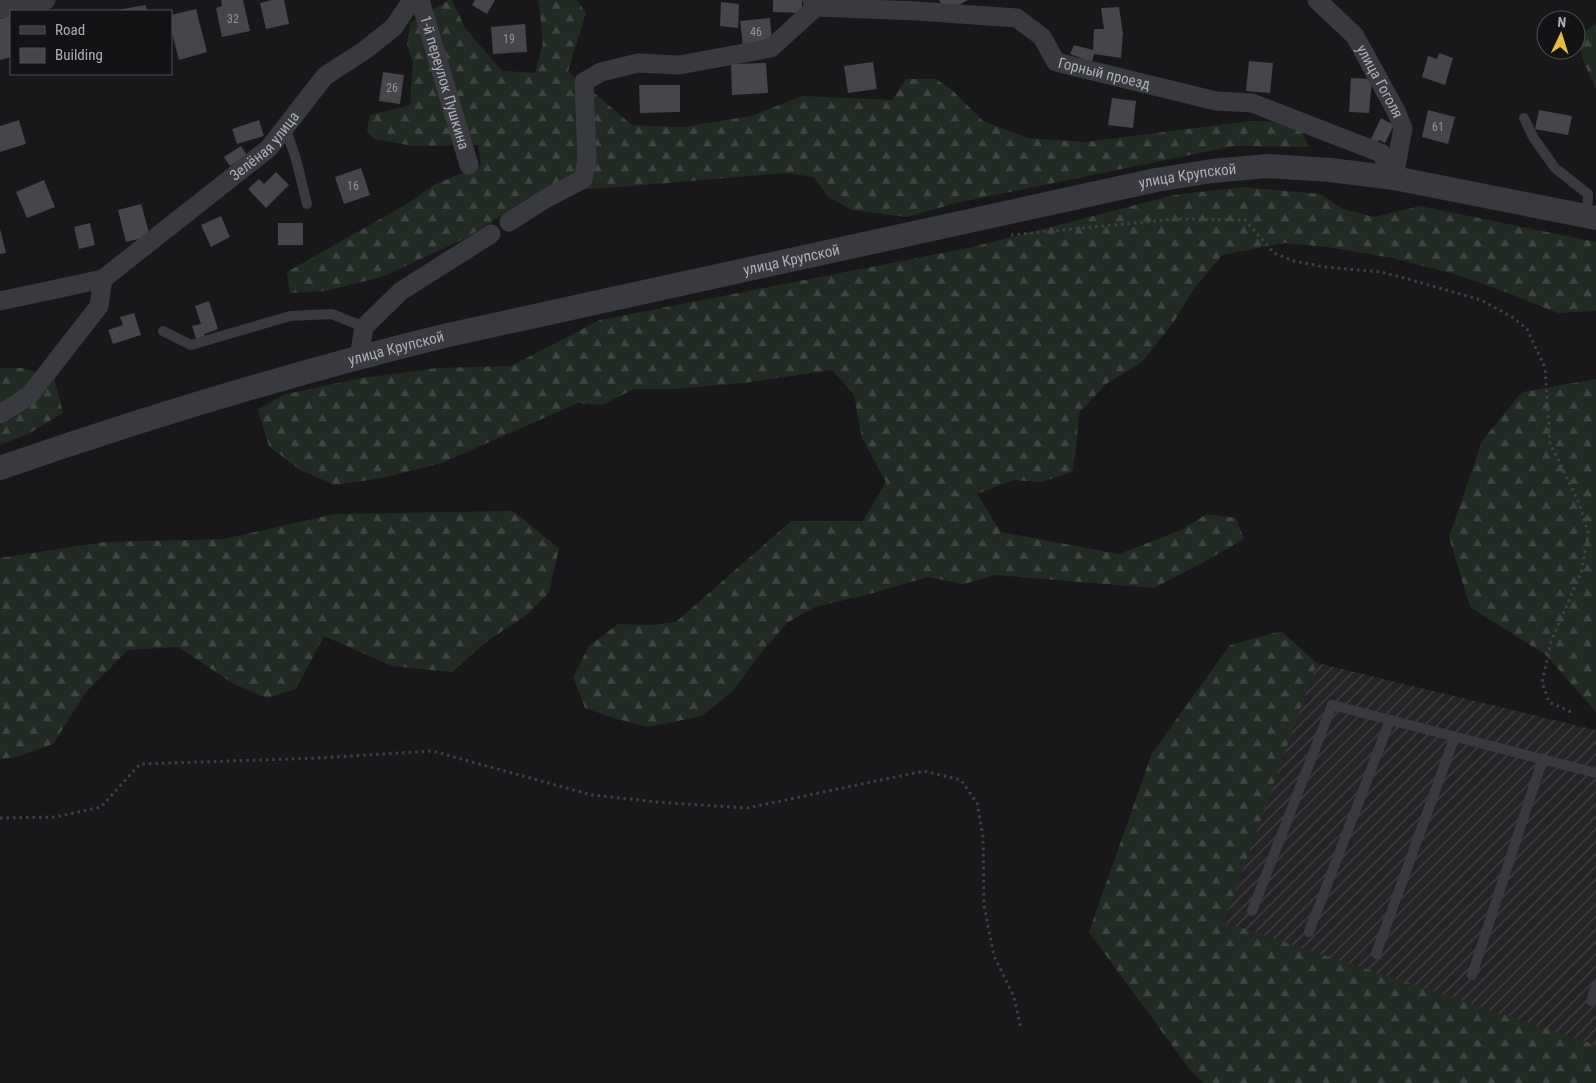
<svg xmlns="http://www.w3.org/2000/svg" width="1596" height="1083" viewBox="0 0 1596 1083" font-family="'Roboto Condensed',sans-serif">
<defs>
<pattern id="industrial-furrows" width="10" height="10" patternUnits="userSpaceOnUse" patternTransform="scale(1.25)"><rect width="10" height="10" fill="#242427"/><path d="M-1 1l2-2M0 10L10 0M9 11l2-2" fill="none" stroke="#414144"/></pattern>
<pattern id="forest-firs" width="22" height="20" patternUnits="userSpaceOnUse" patternTransform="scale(1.25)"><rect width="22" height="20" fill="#222a24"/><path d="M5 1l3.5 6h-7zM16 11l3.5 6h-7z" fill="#3f4642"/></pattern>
</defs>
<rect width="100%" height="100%" fill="#18181a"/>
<polygon fill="url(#industrial-furrows)" points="1317,663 1596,730 1596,1046 1222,923"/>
<g fill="url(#forest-firs)">
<polygon points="449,0 452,0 465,28 502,71 535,73 543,43 539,2 537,0 577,0 586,13 568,71 632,125 683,127 751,116 802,96 892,100 906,79 936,79 952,90 983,121 1028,138 1085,142 1250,121 1279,122 1300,129 1309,147 1234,146 956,203 907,217 852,210 828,197 814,177 785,173 620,187 538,192 466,238 384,276 326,291 290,293 287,272 410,202 434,185 481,165 478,145 414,146 374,139 367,131 370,115 410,105 413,63 407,45 410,23"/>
<polygon points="1596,23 1596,90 1582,57 1580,36"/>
<polygon points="1243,187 1320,194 1343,209 1374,217 1420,206 1596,242 1596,311 1558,313 1498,289 1451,273 1392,258 1328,247 1285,243 1222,255 1194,289 1173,323 1142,362 1106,384 1079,413 1076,448 1072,472 1041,482 1013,480 977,494 1001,532 1119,554 1181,530 1207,514 1236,518 1244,539 1202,563 1154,588 996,575 963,584 928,577 866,595 815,607 787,623 759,655 733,691 702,716 648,727 610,717 585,708 573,677 589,646 618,624 650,625 676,622 791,521 863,521 886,482 862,438 854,395 832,370 743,383 675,389 634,389 602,405 578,403 442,463 382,478 335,485 300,470 269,446 258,409 286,394 362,378 438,368 511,366 600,320 973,247 1174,195"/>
<polygon points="0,368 22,368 54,377 63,413 28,434 0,445"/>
<polygon points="1596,379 1596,712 1546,655 1470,607 1449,537 1482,441 1522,392"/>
<polygon points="513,511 559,548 549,592 527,615 487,641 452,672 392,666 324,636 296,689 267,698 234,684 178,647 128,650 86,692 53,744 16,757 0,759 0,558 104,542 224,539 334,514"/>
<polygon points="1281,631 1317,663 1224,922 1596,1045 1596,1083 1204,1083 1190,1070 1089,932 1152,753 1230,645"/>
</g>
<g fill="#45454a">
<polygon points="221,0 243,0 250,31 222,37 216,8 222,6"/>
<polygon points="272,0 284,0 289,24 266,29 260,3"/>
<polygon points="475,0 495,0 487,14 472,5"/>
<polygon points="773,0 802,0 802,13 773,12"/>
<polygon points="939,0 968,0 946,12"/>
<polygon points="721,2 739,4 738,28 720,26"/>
<polygon points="146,5 147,11 117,11 117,10"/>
<polygon points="1119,7 1123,33 1121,58 1094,54 1092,62 1070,54 1074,45 1093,50 1094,29 1104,29 1101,8"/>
<polygon points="196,9 207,52 179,60 171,29 171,15"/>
<polygon points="11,16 11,57 0,60 0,19"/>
<polygon points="770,18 772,43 743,46 740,21"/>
<polygon points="525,24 527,52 493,54 491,27"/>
<polygon points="1439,53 1453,58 1445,85 1422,77 1428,56 1437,59"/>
<polygon points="1249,61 1273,63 1270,93 1246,91"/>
<polygon points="873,62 877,89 848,93 844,66"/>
<polygon points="766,63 768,93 732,95 731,64"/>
<polygon points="383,72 404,75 400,104 379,101"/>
<polygon points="1351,78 1372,79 1369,113 1349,112"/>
<polygon points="639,85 680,85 680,112 640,113"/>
<polygon points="1112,98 1136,101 1133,128 1108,125"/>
<polygon points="1428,110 1455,117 1448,144 1422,137"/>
<polygon points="1539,110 1572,116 1568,135 1535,129"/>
<polygon points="1381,118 1394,125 1385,143 1379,140 1377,144 1370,141"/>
<polygon points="19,120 26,144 0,152 0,126"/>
<polygon points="259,120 264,136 237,144 232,129"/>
<polygon points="241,146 247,155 230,166 224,157"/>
<polygon points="361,168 370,195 344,204 335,177"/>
<polygon points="276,172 289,185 266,208 248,189 259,179 264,184"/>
<polygon points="44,180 55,207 27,218 16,192"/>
<polygon points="141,204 150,236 126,242 118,210"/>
<polygon points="221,216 230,237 211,247 201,225"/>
<polygon points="90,223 95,245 79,249 74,227"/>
<rect x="278" y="223" width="25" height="22"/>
<polygon points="0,229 6,253 0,254"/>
<polygon points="209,301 218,329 204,334 206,338 197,341 192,326 201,324 195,306"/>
<polygon points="134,313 141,335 113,344 108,330 123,325 120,317"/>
</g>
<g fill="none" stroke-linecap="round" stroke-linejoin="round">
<g stroke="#3f4146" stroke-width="3" stroke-dasharray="2.5 4" stroke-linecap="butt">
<polyline points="1011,235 1176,219 1245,220 1274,253 1294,261 1324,267 1381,272 1408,279 1481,300 1512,317 1527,329 1545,368 1550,443 1579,503 1588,533 1582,570 1551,642 1542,682 1549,702 1573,713"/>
<polyline points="0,818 55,817 101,807 140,764 319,758 432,751 592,795 657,802 747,808 924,771 961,780 977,803 983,837 984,905 994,956 1014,997 1021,1029"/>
</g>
<g stroke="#393a3f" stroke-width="10">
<polyline points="1524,118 1533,137 1555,168 1588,194 1587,216"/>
<polyline points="285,127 296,159 307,204"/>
<polyline points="163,331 191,345 290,316 332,314 364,327"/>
<polyline points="1252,911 1332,705 1596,773"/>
<polyline points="1309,932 1390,720"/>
<polyline points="1376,954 1455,736"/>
<polyline points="1472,975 1543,758"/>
<polyline points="1591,1001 1596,986"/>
</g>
<g stroke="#393a3f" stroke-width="19">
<path id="s1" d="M420,0L469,165"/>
<path id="s2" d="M812,0L816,7L917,11L1017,18L1042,37L1056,62L1216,101L1252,103L1381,153L1394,178"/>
<path id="s3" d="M1317,0L1355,36L1396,111L1403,128L1394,178"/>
<polyline points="0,9 46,0"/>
<polyline points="509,222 545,199 583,179 587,159 584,82 601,72 638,63 679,65 771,48 816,7"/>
<polyline points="0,301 103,279"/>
<polyline points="359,357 364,327 401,291 491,234"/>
<path id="s4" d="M0,414L29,396L99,306L103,279L269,148L325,76L365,50L394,27L412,0"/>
</g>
<path stroke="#393a3f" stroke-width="24" id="s5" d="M0,468C147,417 296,372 448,335L1156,180L1212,171L1268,166L1330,170L1394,178L1596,218"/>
</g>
<g text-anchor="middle" stroke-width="4" stroke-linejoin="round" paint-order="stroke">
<g font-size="12" fill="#92949d">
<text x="233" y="23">32</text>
<text x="756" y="36">46</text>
<text x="509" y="43">19</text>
<text x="392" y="92">26</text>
<text x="1438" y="131">61</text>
<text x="353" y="190">16</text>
</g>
<g font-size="15" fill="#abafb9" stroke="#131315">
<text dy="5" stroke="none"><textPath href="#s2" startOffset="319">Горный проезд</textPath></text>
<text dy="5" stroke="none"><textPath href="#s3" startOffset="104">улица Гоголя</textPath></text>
<text dy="5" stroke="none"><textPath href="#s1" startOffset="86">1-й переулок Пушкина</textPath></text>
<text dy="5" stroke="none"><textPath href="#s4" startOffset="385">Зелёная улица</textPath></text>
<text dy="5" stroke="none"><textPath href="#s5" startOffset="1224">улица Крупской</textPath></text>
<text dy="5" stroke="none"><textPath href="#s5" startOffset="819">улица Крупской</textPath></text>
<text dy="5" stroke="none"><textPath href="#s5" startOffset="414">улица Крупской</textPath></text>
</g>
</g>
<rect x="10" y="10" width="162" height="65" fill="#131315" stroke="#505157"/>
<rect x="20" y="26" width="25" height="8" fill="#393a3f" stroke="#505157"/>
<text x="55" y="35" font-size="15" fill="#abafb9">Road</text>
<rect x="20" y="48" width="25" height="15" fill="#45454a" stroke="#505157"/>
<text x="55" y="60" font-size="15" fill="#abafb9">Building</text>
<g transform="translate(1561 35) rotate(4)"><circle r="24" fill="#131315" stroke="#505157"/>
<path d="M0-4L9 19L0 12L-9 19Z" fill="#e6bb44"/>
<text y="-8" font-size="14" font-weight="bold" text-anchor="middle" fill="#abafb9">N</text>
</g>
</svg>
